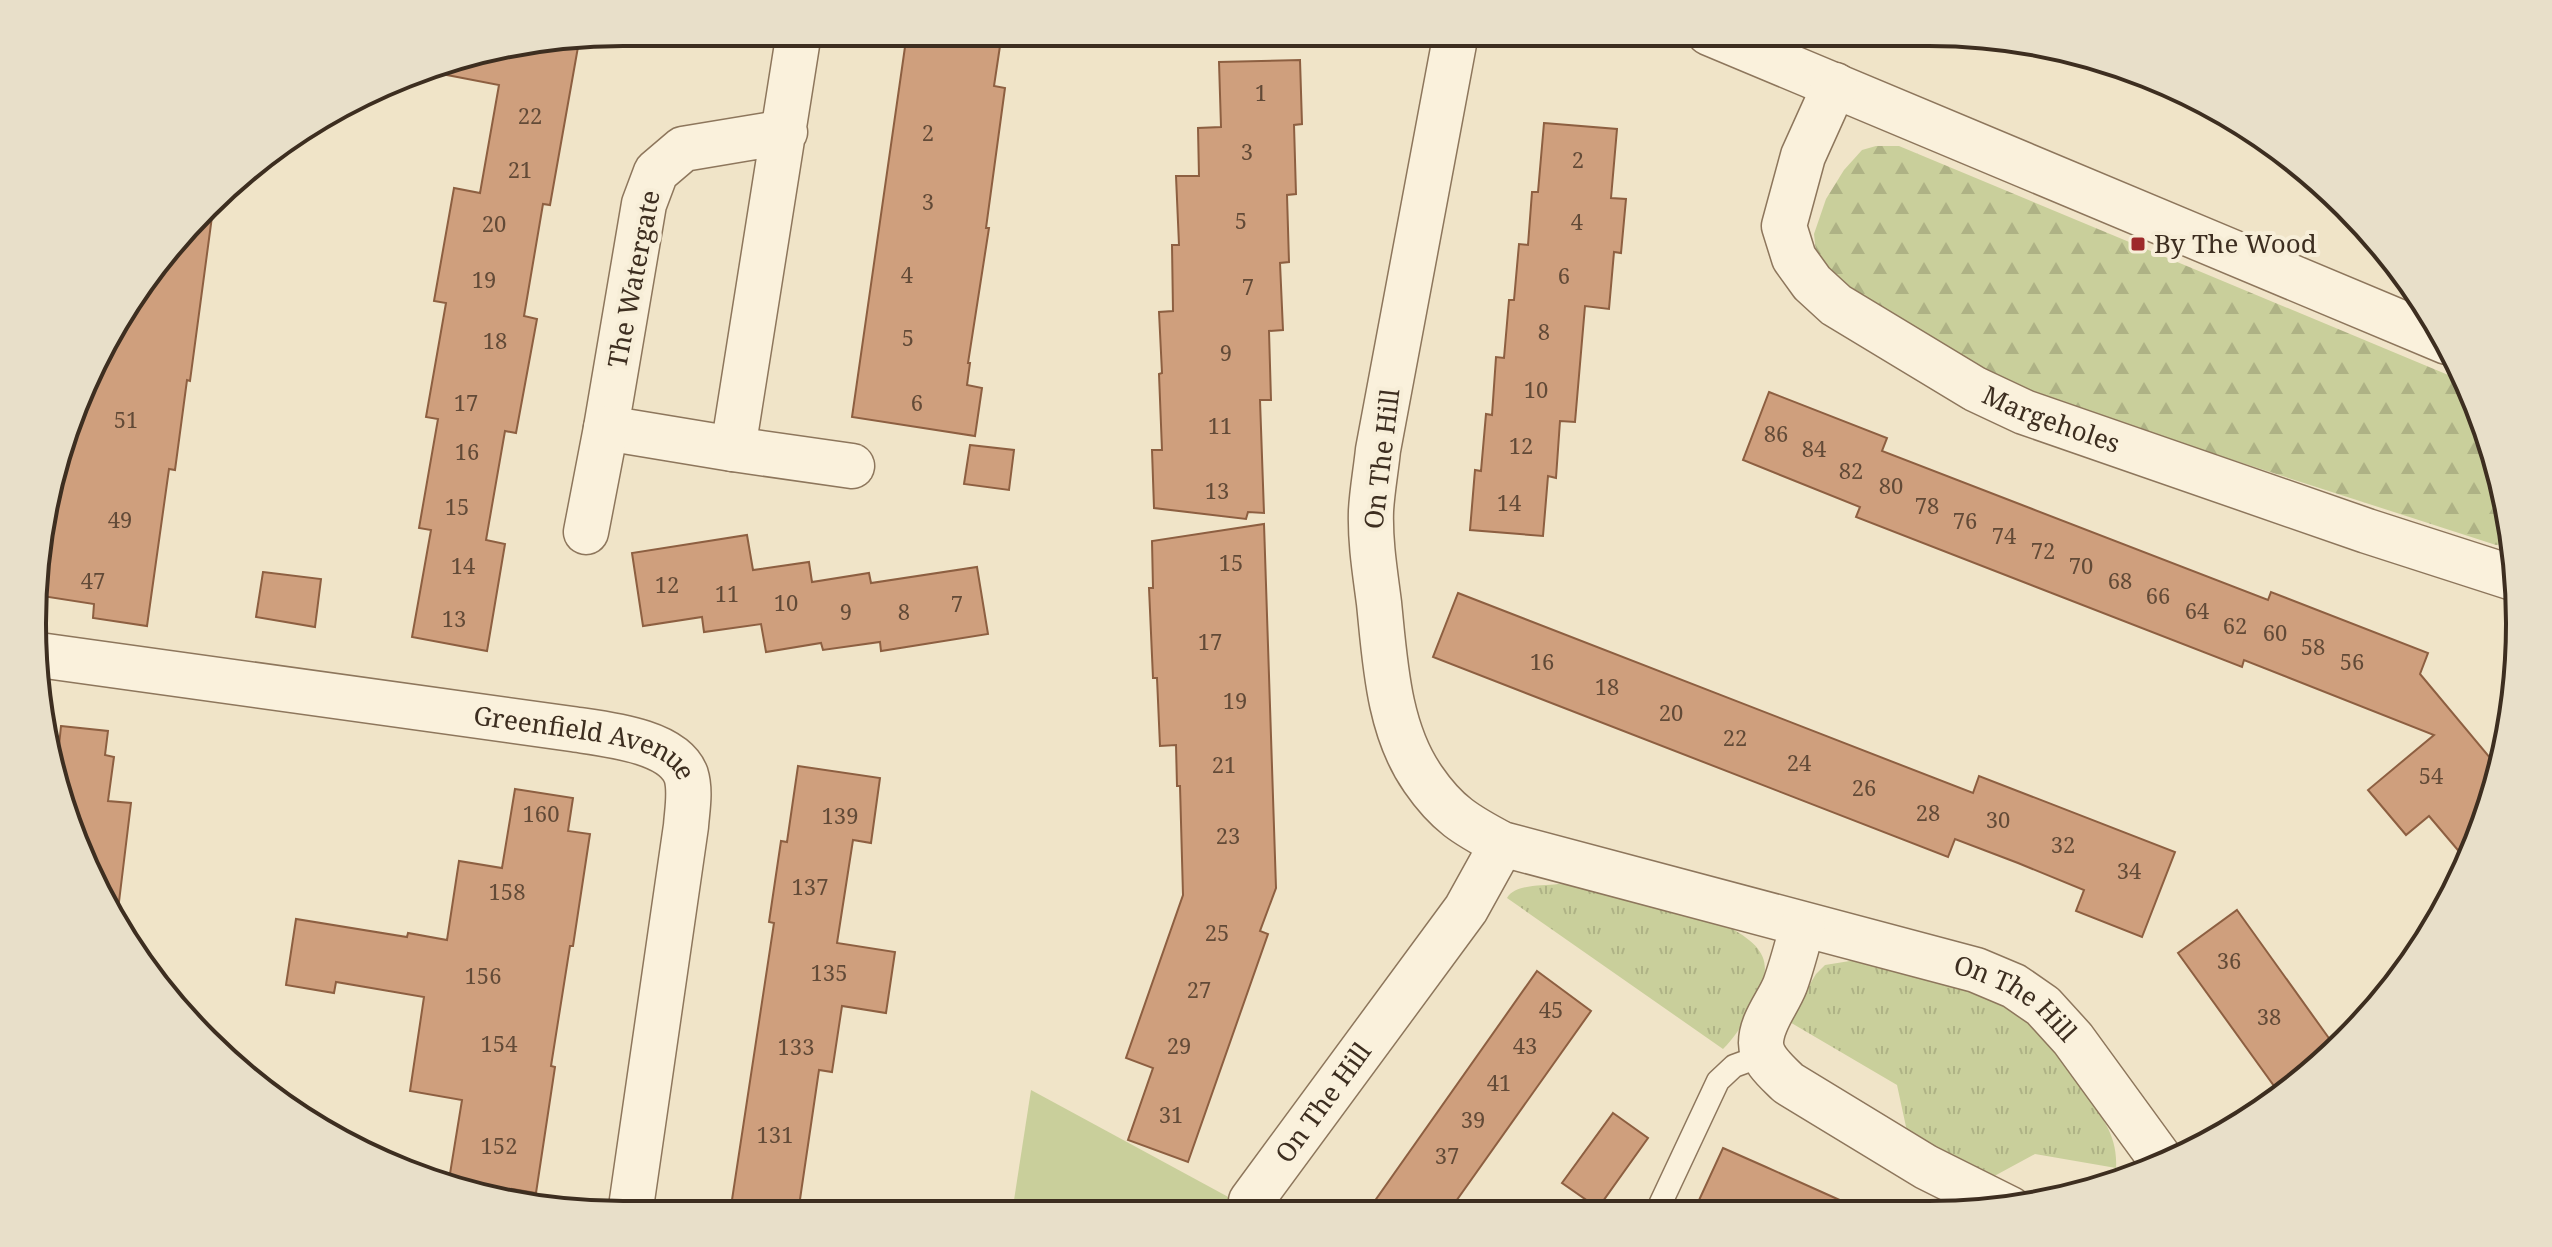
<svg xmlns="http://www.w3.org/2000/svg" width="2552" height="1247" viewBox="0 0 2552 1247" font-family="'Noto Serif',serif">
<defs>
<pattern id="grass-tufts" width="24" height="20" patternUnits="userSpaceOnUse" patternTransform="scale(2)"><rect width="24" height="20" fill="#c9cf9b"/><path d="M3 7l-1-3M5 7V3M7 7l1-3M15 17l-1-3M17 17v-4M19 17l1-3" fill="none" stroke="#aeb285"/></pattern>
<pattern id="forest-firs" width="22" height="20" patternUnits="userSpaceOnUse" patternTransform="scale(2)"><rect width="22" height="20" fill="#c9cf9b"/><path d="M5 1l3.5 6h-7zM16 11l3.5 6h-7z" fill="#aeb285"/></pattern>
</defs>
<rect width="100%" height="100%" fill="#f0e4c8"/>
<g fill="url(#grass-tufts)">
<path d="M1558,884L1575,885L1725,925C1769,948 1775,965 1751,1009C1743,1024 1735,1037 1723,1049L1507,898C1515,884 1542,886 1558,884Z"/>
<path d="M1856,960C1911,975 1975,983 2023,1017C2048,1035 2066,1067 2084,1092C2102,1117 2118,1136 2116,1168L2035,1154L1987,1180L1908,1136L1897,1085L1788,1021L1816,974L1825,965Z"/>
</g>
<polygon fill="url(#forest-firs)" points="1876,146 1899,146 2465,382 2488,433 2514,542 2496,545 2044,399 1966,365 1834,284 1817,262 1814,234 1826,199 1844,170 1862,150"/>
<polygon fill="#c9cf9b" points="1031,1090 1256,1212 1012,1213"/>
<g fill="#cf9f7d" stroke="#8d5f41" stroke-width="2">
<polygon points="907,33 1000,46 994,86 1005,88 986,228 989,228 968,363 970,363 967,385 982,388 975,436 852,417"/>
<polygon points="555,43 578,47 550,205 543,204 524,316 537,319 516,433 505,431 486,540 505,544 487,651 412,637 431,530 419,528 438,419 426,417 446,303 434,301 454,188 480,193 499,85 421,70 433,64"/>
<polygon points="1300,60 1302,124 1294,125 1296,194 1287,195 1289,262 1280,263 1283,330 1269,331 1271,400 1260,400 1264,513 1248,512 1246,519 1154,508 1152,450 1162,450 1159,374 1162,373 1159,312 1173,311 1172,245 1179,245 1176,176 1199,176 1198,128 1221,127 1219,62"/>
<polygon points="1544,123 1617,129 1611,198 1626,199 1621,253 1614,252 1609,309 1585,306 1575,422 1560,421 1556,478 1548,476 1543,536 1470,530 1475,470 1481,471 1486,414 1492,415 1496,357 1504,358 1509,300 1514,300 1519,244 1528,245 1532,192 1538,192"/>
<polygon points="213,209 190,381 187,380 175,470 169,469 147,626 93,618 94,604 42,596 63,443 77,397 131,295"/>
<polygon points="1769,392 1887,438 1882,451 2268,600 2271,592 2428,653 2420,674 2501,771 2468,862 2429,816 2406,835 2368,790 2434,735 2244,660 2242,667 1856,517 1860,507 1743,460"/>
<polygon points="970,445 1014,450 1009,490 964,484"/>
<polygon points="1264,524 1276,888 1260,931 1268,934 1188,1162 1128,1140 1153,1068 1126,1058 1183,895 1180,786 1177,786 1176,745 1160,746 1157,678 1153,678 1149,588 1153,588 1152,541"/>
<polygon points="747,535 753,570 809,562 812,582 869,573 871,583 977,567 988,634 881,651 880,642 823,650 821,643 766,652 761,624 704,632 702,617 643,626 632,553"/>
<polygon points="263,572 321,579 315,627 256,617"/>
<polygon points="1458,593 1973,793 1979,776 2175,852 2142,937 2076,911 2084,890 2018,863 1955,839 1948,857 1433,657"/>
<polygon points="61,726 108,731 105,755 114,757 108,801 131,803 117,918 93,885 57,765"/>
<polygon points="798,766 880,778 871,843 853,840 837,943 895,952 886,1013 842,1006 832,1072 819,1070 798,1213 730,1213 774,923 769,922 781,841 787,842"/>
<polygon points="515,789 573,798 568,831 590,834 573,946 570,946 551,1066 555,1067 536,1193 512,1189 510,1201 471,1195 448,1186 462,1100 410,1091 424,997 336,982 334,993 286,985 296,919 407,937 408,933 447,940 459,861 502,868"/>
<polygon points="2237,910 2336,1048 2282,1097 2178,953"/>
<polygon points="1537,971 1591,1011 1449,1211 1367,1212"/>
<polygon points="1613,1113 1648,1138 1598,1208 1562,1183"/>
<polygon points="1723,1148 1766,1167 1862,1210 1694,1211"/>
</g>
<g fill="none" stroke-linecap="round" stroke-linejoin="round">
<g stroke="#8d765c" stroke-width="25">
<polyline id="service" points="1657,1211 1718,1081 1734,1066 1764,1055"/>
</g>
<g stroke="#8d765c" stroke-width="47">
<g id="minor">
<path id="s1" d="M1456,33L1378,450C1376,470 1372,491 1371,511C1370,542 1375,572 1379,603C1385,661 1388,729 1423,779C1447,814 1466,825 1502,844L1976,970L2014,986L2043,1006L2073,1039L2164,1164"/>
<polyline points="1709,33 2447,342"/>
<path id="s2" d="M1835,85L1803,156L1784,226L1794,258L1812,283L1836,305L1975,389L2024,412L2367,531L2516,579"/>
<polyline points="785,132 683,149 656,172 644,204 606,428 733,449 799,32"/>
<polyline points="733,449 852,466"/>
<polyline points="586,532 606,428"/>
<path id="s3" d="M39,655L572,729C604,734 673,740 686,775C691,791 687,811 686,826L630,1214"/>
<path d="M1803,925C1797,945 1792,966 1785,985C1778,1003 1761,1022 1761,1043C1761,1059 1777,1072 1788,1083L1926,1167L2010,1209"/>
<path id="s4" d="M1251,1201L1466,909L1502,844"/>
</g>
</g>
<use href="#service" stroke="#faf1dc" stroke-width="22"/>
<use href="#minor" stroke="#faf1dc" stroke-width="44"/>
</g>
<rect fill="#9e2a2b" stroke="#f7eed8" stroke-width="3" x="2130" y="236" width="16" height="16" rx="4"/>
<g text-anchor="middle" stroke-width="8" stroke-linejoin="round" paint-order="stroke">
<g font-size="22" fill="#624a37">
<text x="1261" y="101">1</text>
<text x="530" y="124">22</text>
<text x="928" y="141">2</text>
<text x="1247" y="160">3</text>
<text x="1578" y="168">2</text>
<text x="520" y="178">21</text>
<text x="928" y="210">3</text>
<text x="1241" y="229">5</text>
<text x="1577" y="230">4</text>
<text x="494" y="232">20</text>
<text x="907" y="283">4</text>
<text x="1564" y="284">6</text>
<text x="484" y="288">19</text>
<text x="1248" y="295">7</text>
<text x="1544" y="340">8</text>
<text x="908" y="346">5</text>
<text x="495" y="349">18</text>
<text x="1226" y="361">9</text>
<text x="1536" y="398">10</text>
<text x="466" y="411">17</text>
<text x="917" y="411">6</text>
<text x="126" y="428">51</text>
<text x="1220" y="434">11</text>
<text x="1776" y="442">86</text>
<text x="1521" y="454">12</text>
<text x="1814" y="457">84</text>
<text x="467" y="460">16</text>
<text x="1851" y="479">82</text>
<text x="1891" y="494">80</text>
<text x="1217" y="499">13</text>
<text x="1509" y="511">14</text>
<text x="1927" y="514">78</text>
<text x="457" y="515">15</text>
<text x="120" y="528">49</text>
<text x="1965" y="529">76</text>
<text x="2004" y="544">74</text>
<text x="2043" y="559">72</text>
<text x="1231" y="571">15</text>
<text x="463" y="574">14</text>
<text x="2081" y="574">70</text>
<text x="93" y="589">47</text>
<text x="2120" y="589">68</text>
<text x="667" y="593">12</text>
<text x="727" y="602">11</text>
<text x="2158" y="604">66</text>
<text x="786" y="611">10</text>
<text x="957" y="612">7</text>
<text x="2197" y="619">64</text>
<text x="846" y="620">9</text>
<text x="904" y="620">8</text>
<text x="454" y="627">13</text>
<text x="2235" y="634">62</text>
<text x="2275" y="641">60</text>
<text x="1210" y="650">17</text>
<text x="2313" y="655">58</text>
<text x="1542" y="670">16</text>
<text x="2352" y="670">56</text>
<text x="1607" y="695">18</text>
<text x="1235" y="709">19</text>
<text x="1671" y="721">20</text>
<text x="1735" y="746">22</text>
<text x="1799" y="771">24</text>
<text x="1224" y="773">21</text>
<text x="2431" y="784">54</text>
<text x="1864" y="796">26</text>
<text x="1928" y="821">28</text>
<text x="541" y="822">160</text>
<text x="840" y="824">139</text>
<text x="1998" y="828">30</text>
<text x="1228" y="844">23</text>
<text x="2063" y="853">32</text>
<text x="2129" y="879">34</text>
<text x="810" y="895">137</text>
<text x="507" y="900">158</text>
<text x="1217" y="941">25</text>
<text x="2229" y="969">36</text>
<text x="829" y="981">135</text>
<text x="483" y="984">156</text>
<text x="1199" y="998">27</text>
<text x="1551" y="1018">45</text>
<text x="2269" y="1025">38</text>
<text x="499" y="1052">154</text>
<text x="1179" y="1054">29</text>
<text x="1525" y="1054">43</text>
<text x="796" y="1055">133</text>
<text x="1499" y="1091">41</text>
<text x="1171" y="1123">31</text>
<text x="1473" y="1128">39</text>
<text x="775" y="1143">131</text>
<text x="499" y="1154">152</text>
<text x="1447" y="1164">37</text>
</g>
<g font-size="26" fill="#3d2e20" stroke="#f7eed8" text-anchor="start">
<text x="2154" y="253">By The Wood</text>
</g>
<g font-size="26" fill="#3d2e20" stroke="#f7eed8">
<text transform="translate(634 279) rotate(-79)" y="9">The Watergate</text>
<text dy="9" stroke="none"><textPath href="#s2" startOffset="492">Margeholes</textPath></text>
<text transform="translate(1382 459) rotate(-83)" y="9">On The Hill</text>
<text dy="9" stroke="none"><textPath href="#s3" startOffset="554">Greenfield Avenue</textPath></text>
<text dy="9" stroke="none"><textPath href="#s1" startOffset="1404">On The Hill</textPath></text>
<text dy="9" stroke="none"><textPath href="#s4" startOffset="122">On The Hill</textPath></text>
</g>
</g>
<path d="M0 0H2552V1247H0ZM623 46H1929A577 577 0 0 1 2506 623V624A577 577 0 0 1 1929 1201H623A577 577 0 0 1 46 624V623A577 577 0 0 1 623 46Z" fill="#e8dfc9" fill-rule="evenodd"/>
<path fill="none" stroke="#3d2e20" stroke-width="4" d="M623 46H1929A577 577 0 0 1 2506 623V624A577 577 0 0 1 1929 1201H623A577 577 0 0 1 46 624V623A577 577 0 0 1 623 46Z"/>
</svg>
